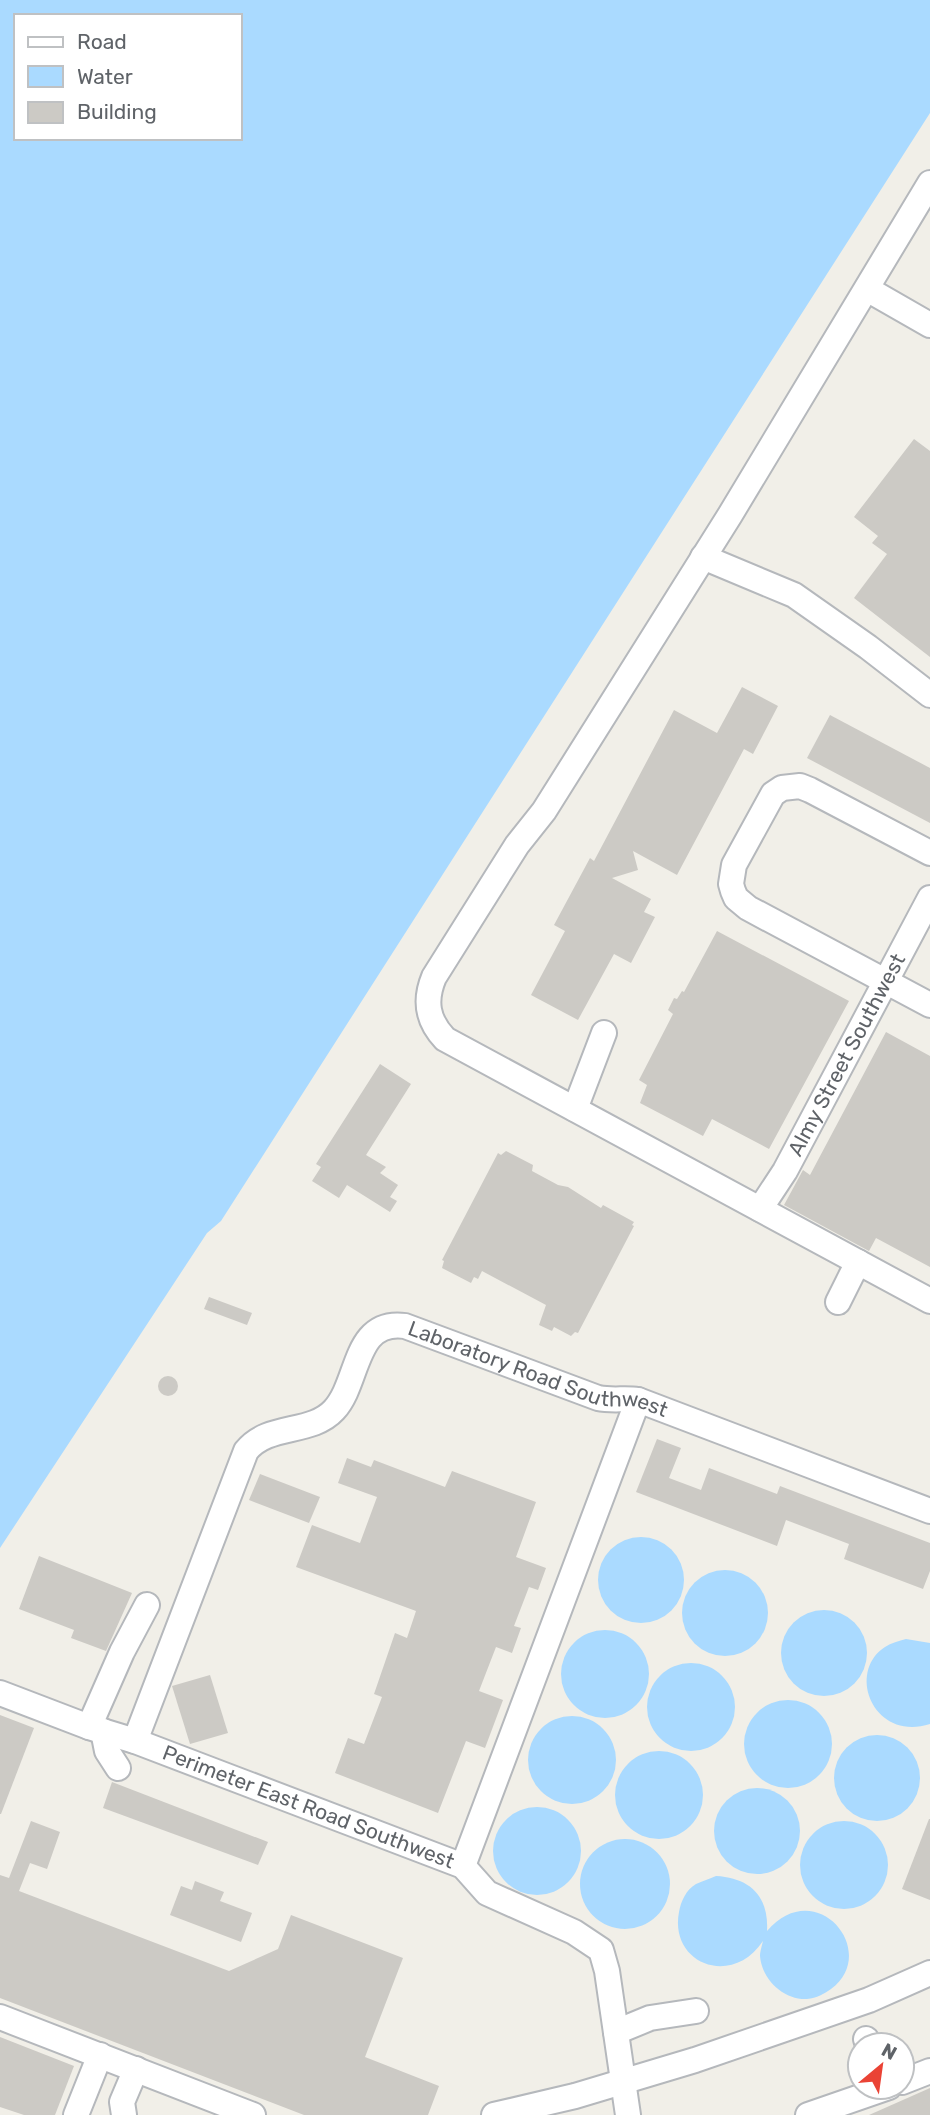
<svg xmlns="http://www.w3.org/2000/svg" width="930" height="2115" viewBox="0 0 930 2115" font-family="Rubik,sans-serif">
<rect width="100%" height="100%" fill="#f1efe8"/>
<g fill="#aadaff" fill-rule="evenodd">
<path d="M0,0H930V113L221,1221L207,1233L0,1548ZM16,16H240V138H16Z"/>
<circle cx="641" cy="1580" r="43"/>
<circle cx="725" cy="1613" r="43"/>
<circle cx="824" cy="1653" r="43"/>
<circle cx="605" cy="1674" r="44"/>
<path d="M906,1639L930,1643V1724C873,1742 846,1672 885,1647C891,1643 899,1641 906,1639Z"/>
<circle cx="691" cy="1707" r="44"/>
<circle cx="788" cy="1744" r="44"/>
<circle cx="572" cy="1760" r="44"/>
<circle cx="877" cy="1778" r="43"/>
<circle cx="659" cy="1795" r="44"/>
<circle cx="757" cy="1831" r="43"/>
<circle cx="537" cy="1851" r="44"/>
<circle cx="844" cy="1865" r="44"/>
<circle cx="625" cy="1884" r="45"/>
<path d="M716,1876C751,1878 769,1897 767,1931C816,1874 881,1952 831,1989C824,1994 817,1998 807,1999C784,2000 762,1980 760,1956C760,1952 762,1945 763,1941C732,1988 669,1964 679,1912C681,1901 686,1890 696,1884C702,1881 710,1879 716,1876Z"/>
</g>
<g fill="#cccac5">
<polygon points="914,439 930,451 930,657 854,598 887,554 872,543 878,536 854,517"/>
<polygon points="742,687 778,706 753,754 744,749 677,875 633,851 638,870 612,878 651,899 644,912 655,917 631,963 614,954 578,1020 531,995 565,931 554,925 590,858 594,861 674,710 717,733"/>
<polygon points="830,715 930,768 930,823 807,758"/>
<polygon points="717,931 849,1001 769,1149 712,1119 703,1136 640,1103 647,1085 639,1080 673,1014 668,1010 674,998 677,999 682,991 684,992"/>
<polygon points="886,1032 930,1056 930,1267 876,1238 869,1251 784,1205 803,1170 810,1175"/>
<polygon points="380,1064 411,1084 366,1155 386,1167 380,1173 398,1185 390,1197 397,1201 390,1212 347,1185 339,1198 312,1181 321,1167 316,1164"/>
<polygon points="506,1151 533,1165 532,1171 558,1185 568,1187 601,1208 603,1205 634,1222 632,1225 634,1226 578,1333 575,1332 571,1336 554,1327 552,1331 539,1325 546,1305 482,1271 478,1279 474,1277 471,1283 442,1268 444,1261 442,1260 498,1153 501,1155"/>
<polygon points="209,1297 252,1313 247,1325 204,1309"/>
<circle cx="168" cy="1386" r="10"/>
<polygon points="657,1439 681,1448 669,1478 701,1490 709,1468 777,1494 780,1486 930,1543 930,1571 923,1589 844,1559 849,1544 786,1520 777,1546 636,1492"/>
<polygon points="347,1458 371,1467 374,1460 445,1487 452,1471 536,1502 516,1557 546,1568 538,1590 529,1587 514,1626 521,1628 512,1653 496,1647 479,1691 503,1700 485,1748 466,1741 438,1813 335,1773 348,1738 364,1744 382,1697 374,1694 395,1633 407,1638 416,1611 296,1567 312,1525 360,1543 377,1497 338,1483"/>
<polygon points="260,1474 320,1497 309,1523 249,1500"/>
<polygon points="39,1556 132,1593 106,1651 71,1638 74,1630 19,1609"/>
<polygon points="210,1675 228,1733 190,1744 172,1686"/>
<polygon points="0,1715 34,1728 1,1814 0,1814"/>
<polygon points="112,1782 268,1842 258,1865 103,1808"/>
<polygon points="929,1819 930,1819 930,1900 902,1889"/>
<polygon points="31,1821 60,1832 47,1869 30,1863 19,1891 229,1971 278,1949 291,1915 403,1958 365,2057 439,2086 428,2115 304,2115 0,1998 0,1875 9,1878"/>
<polygon points="195,1881 224,1892 220,1901 252,1913 241,1942 170,1915 181,1886 192,1890"/>
<polygon points="0,2037 74,2066 55,2115 24,2115 0,2107"/>
<polygon points="930,2088 930,2115 869,2115"/>
</g>
<g fill="none" stroke-linecap="round" stroke-linejoin="round">
<g stroke="#b5b8bc" stroke-width="28">
<g id="minor">
<path d="M930,183L730,515L544,811L517,845L434,977C424,1001 427,1020 445,1039L930,1301"/>
<polyline points="867,289 930,325"/>
<polyline points="703,557 794,595 868,647 930,695"/>
<polyline points="930,853 810,790 800,786 782,788 773,794 734,865 731,884 733,891 736,898 748,908 930,1005"/>
<polyline points="575,1109 604,1033"/>
<path id="s1" d="M760,1209L785,1171L930,898"/>
<polyline points="838,1302 858,1262"/>
<path id="s2" d="M0,1693L89,1727L135,1741L463,1866L487,1893L574,1932L601,1950L607,1971L628,2115"/>
<polyline points="89,1727 122,1652 147,1605"/>
<polyline points="103,1731 107,1751 118,1768"/>
<path id="s3" d="M135,1741L246,1451C268,1423 311,1435 334,1410C360,1382 353,1319 405,1326L598,1398C612,1401 625,1398 638,1400L930,1511"/>
<polyline points="463,1866 638,1400"/>
<polyline points="0,2017 253,2115"/>
<polyline points="616,2032 650,2018 696,2011"/>
<polyline points="866,2039 868,2045"/>
<polyline points="902,2082 930,2071"/>
<polyline points="76,2115 100,2055"/>
<polyline points="124,2115 122,2102 136,2069"/>
<polyline points="494,2115 575,2096 695,2060 869,2000 930,1973"/>
<polyline points="808,2115 889,2087"/>
</g>
</g>
<use href="#minor" stroke="#fff" stroke-width="24"/>
</g>
<g text-anchor="middle" stroke-width="6" stroke-linejoin="round" paint-order="stroke">
<g font-size="21" fill="#5f6368" stroke="#fff">
<text dy="7" stroke="none"><textPath href="#s1" startOffset="177">Almy Street Southwest</textPath></text>
<text dy="7" stroke="none"><textPath href="#s3" startOffset="670">Laboratory Road Southwest</textPath></text>
<text dy="7" stroke="none"><textPath href="#s2" startOffset="329">Perimeter East Road Southwest</textPath></text>
</g>
</g>
<rect x="14" y="14" width="228" height="126" fill="#ffffff" stroke="#bfc1c3" stroke-width="2"/>
<rect x="28" y="37" width="35" height="10" fill="#ffffff" stroke="#bfc1c3" stroke-width="2"/>
<text x="77" y="49" font-size="21" fill="#5f6368">Road</text>
<rect x="28" y="66" width="35" height="21" fill="#aadaff" stroke="#bfc1c3" stroke-width="2"/>
<text x="77" y="84" font-size="21" fill="#5f6368">Water</text>
<rect x="28" y="102" width="35" height="21" fill="#cccac5" stroke="#bfc1c3" stroke-width="2"/>
<text x="77" y="119" font-size="21" fill="#5f6368">Building</text>
<g transform="translate(881 2066) rotate(29)"><circle r="33" fill="#ffffff" stroke="#bfc1c3" stroke-width="2"/>
<path d="M0-5L12 26L0 18L-12 26Z" fill="#ea4335"/>
<text y="-10" font-size="19" font-weight="bold" text-anchor="middle" fill="#5f6368">N</text>
</g>
</svg>
